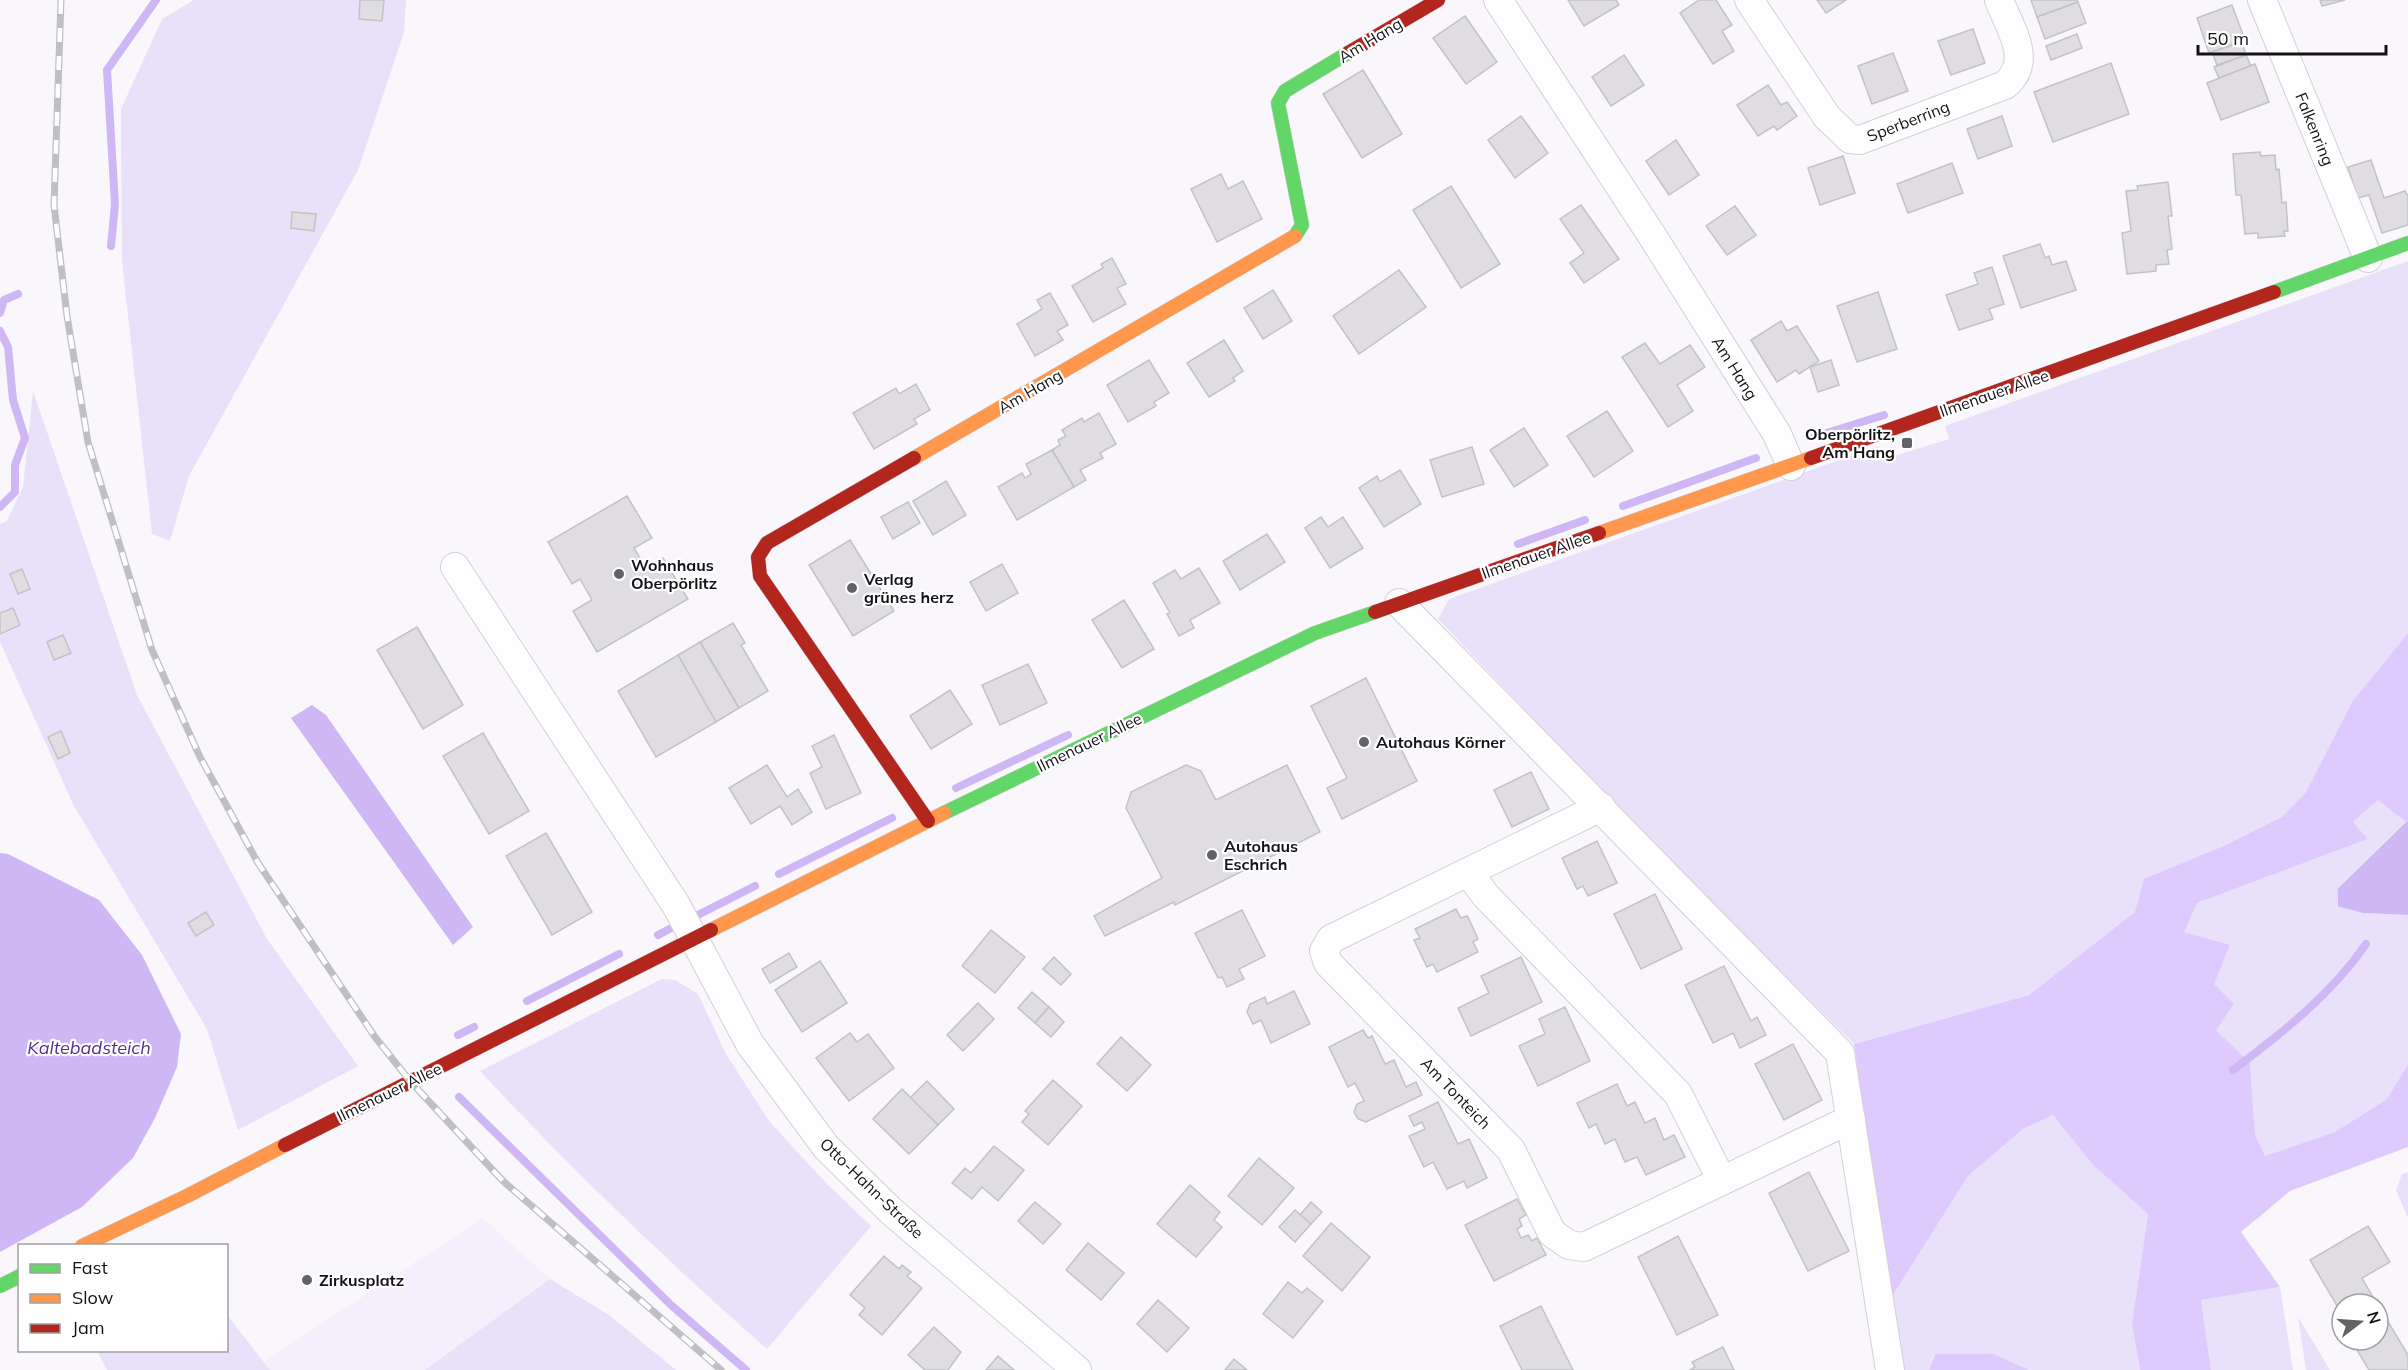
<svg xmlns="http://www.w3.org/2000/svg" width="2408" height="1370" viewBox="0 0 2408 1370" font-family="Mulish,sans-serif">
<rect width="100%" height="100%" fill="#f9f7fc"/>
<polygon fill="#f4eefd" points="482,1218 550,1279 425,1370 270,1370 264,1362"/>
<g fill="#e9e0fa">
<polygon points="194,0 406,0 404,32 358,170 189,476 170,541 152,534 122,261 121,109 162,19"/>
<polygon points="2408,261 2408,633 2352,702 2306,792 2282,817 2219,848 2029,995 1854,1044 1671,863 1438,619 1449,599 1879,446 1884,459 1949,439 1945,426"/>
<polygon points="33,391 137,695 267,939 358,1066 238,1130 207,1029 74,806 0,642 0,524 7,521 23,487"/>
<polygon points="2378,800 2406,821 2337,889 2338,907 2364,913 2408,915 2408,1064 2387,1099 2335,1132 2265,1156 2255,1134 2250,1063 2216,1030 2214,984 2183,932 2197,903 2368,839 2353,822"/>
<path d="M662,979L675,980L698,994L726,1054L769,1121L827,1184L871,1226L767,1349C666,1260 571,1169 480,1071Z"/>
<polygon points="2053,1115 2092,1164 2148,1214 2132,1324 2140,1370 2029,1370 1994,1354 1934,1354 1929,1370 1900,1370 1891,1298 1968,1176 2023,1129"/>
<polygon points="2408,1172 2408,1218 2396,1190 2402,1174"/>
<polygon points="550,1279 609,1315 676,1370 425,1370"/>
<polygon points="2280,1287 2293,1370 2211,1370 2201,1300"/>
<polygon points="227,1315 270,1370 107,1370 97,1351 226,1350"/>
<polygon points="2298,1317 2330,1370 2306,1370"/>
</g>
<g fill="#decafd">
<polygon points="2408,633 2408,822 2406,822 2364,913 2408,915 2364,913 2338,907 2337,889 2406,822 2378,800 2353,822 2368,839 2197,903 2184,932 2230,945 2214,984 2234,1004 2216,1030 2250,1063 2255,1134 2265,1156 2335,1132 2387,1099 2408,1064 2408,1147 2290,1191 2241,1232 2280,1287 2201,1300 2211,1370 2140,1370 2132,1324 2148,1214 2092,1164 2053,1115 2023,1129 1968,1176 1891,1298 1854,1044 2029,995 2135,912 2144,879 2219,848 2282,817 2306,792 2352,702"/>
<polygon points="1935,1354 1994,1354 2029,1370 1929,1370"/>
</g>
<g fill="#cfb7f5">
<polygon points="312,705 326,715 473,927 453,945 291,718"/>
<polygon points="2406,822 2408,822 2408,915 2364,913 2338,906 2338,889"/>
<polygon points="0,853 8,854 99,900 142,955 181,1034 177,1067 155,1118 133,1158 82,1207 0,1252"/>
</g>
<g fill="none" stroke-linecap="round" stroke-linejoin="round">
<g stroke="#cfb7f5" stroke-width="8">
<polyline points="111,246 115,204 107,70 156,0"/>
<polyline points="0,313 4,300 18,294"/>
<polyline points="0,331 8,347 13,400 25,438 15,465 15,492 0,507"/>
<polyline points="1814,437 1884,415"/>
<polyline points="1623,506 1756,458"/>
<polyline points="1518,544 1585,520"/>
<polyline points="956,788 1068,735"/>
<polyline points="779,874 892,818"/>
<polyline points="690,919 755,886"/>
<polyline points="658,935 679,924"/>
<polyline points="527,1001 619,954"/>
<polyline points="458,1035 474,1027"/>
<path d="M2233,1070C2282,1033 2331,995 2366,944"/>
<polyline points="459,1097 671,1305 746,1370"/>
</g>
</g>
<g fill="#dfdde2" stroke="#c3c2c6" stroke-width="1.5">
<polygon points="360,0 384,0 382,21 359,19"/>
<polygon points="1568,0 1616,0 1619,5 1584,26"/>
<polygon points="1699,0 1716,0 1732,25 1722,31 1734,51 1713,64 1680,13"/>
<polygon points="1817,0 1846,0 1826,13"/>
<polygon points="2031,0 2077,0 2078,2 2037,17"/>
<polygon points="2320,0 2345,0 2322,6"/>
<polygon points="2078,2 2086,23 2045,39 2037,17"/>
<polygon points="2232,5 2245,40 2209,53 2197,18"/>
<polygon points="1465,16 1497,62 1466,84 1433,38"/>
<polygon points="1973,29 1985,63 1951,75 1938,41"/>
<polygon points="2077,34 2082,48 2051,60 2046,46"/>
<polygon points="2242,42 2246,55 2217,65 2212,52"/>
<polygon points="1893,53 1908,91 1872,104 1858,66"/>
<polygon points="1624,55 1644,85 1611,106 1592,77"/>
<polygon points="2246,55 2251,66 2219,78 2214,67"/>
<polygon points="2111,63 2129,114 2053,142 2034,92"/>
<polygon points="2255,64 2269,102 2221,120 2207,83"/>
<polygon points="1363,70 1402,134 1362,158 1323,94"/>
<polygon points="1768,85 1781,105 1787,102 1797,116 1777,130 1774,126 1758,136 1737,105"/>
<polygon points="1521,116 1548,153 1515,178 1488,140"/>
<polygon points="2002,116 2012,146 1978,159 1967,129"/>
<polygon points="1676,140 1699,175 1669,195 1646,161"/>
<polygon points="2260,152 2261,156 2275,155 2276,170 2279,169 2282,203 2286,202 2288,231 2284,231 2285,236 2258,238 2258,233 2245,234 2241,195 2236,195 2233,154"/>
<polygon points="1843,156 1855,193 1820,205 1808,168"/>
<polygon points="2371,160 2384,198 2405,191 2408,196 2408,225 2382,233 2369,195 2358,198 2348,167"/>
<polygon points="1952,163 1963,193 1908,213 1897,184"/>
<polygon points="1221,174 1228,189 1243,181 1262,219 1217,242 1191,189"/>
<polygon points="2168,182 2172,216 2168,216 2172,249 2167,250 2169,264 2156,265 2156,271 2127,274 2122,233 2131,231 2126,191 2138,190 2137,186"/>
<polygon points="1451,186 1500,264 1461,288 1413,210"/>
<polygon points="1581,205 1619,259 1584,283 1570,263 1584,253 1560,219"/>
<polygon points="1735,206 1756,235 1727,255 1706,226"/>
<polygon points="292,212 316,214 314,231 291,228"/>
<polygon points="2040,244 2045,258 2049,256 2052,265 2066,261 2076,290 2021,308 2003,256"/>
<polygon points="1112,258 1126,284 1117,288 1126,304 1093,322 1072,286 1103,268 1101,264"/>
<polygon points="1992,267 2004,304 1989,309 1993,319 1959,330 1946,295 1978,284 1974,273"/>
<polygon points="1399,270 1426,307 1359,354 1333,316"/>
<polygon points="1273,290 1292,321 1263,339 1244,308"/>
<polygon points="1878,292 1897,349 1857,362 1837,306"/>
<polygon points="1050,293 1068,325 1057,331 1063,340 1035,356 1017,324 1042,309 1037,300"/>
<polygon points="1781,321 1787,331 1797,326 1819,361 1799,374 1796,370 1777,382 1751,340"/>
<polygon points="1224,340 1243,371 1233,378 1235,381 1209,397 1187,363"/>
<polygon points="1645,343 1660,364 1690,345 1705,367 1677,385 1693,411 1668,427 1622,357"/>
<polygon points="1149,360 1169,393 1154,402 1156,406 1128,422 1107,385"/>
<polygon points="1831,360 1839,385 1818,392 1810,367"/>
<polygon points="916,384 930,410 914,419 917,424 874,449 853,413 896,388 899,394"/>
<polygon points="1607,411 1633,451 1594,477 1567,436"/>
<polygon points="1099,413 1116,444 1100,453 1103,458 1080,470 1086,480 1074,487 1052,450 1060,445 1058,440 1066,436 1062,430 1082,418 1084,422"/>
<polygon points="1524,428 1548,465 1514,487 1490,450"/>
<polygon points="1472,447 1484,484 1442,497 1430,460"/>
<polygon points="1052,450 1074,487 1017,520 998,487 1022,473 1025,478 1031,474 1026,464"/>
<polygon points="1400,470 1421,504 1384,527 1359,488 1377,476 1380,482"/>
<polygon points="946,481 966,515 933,535 913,501"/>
<polygon points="627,496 652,538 634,548 646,568 663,558 688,599 597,652 573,611 592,600 580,579 572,584 548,542"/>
<polygon points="908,502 920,523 893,539 881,517"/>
<polygon points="1321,517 1328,527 1343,517 1363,548 1330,568 1305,528"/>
<polygon points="1267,534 1285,562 1240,590 1223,561"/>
<polygon points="850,540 894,611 853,636 809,565"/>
<polygon points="1002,564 1018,593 986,611 970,582"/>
<polygon points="1199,568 1220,603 1190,620 1194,628 1179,636 1167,614 1170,613 1153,583 1175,570 1181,579"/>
<polygon points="22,569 30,589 18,594 10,574"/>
<polygon points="1124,600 1154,649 1122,668 1092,620"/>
<polygon points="13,608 20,625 0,634 0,613"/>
<polygon points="733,623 745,643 741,645 768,691 739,708 700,642"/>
<polygon points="417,627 463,705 423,729 377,650"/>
<polygon points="63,635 71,653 54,660 47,642"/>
<polygon points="700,642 739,708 716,722 678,655"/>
<polygon points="678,655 716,722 656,757 618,691"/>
<polygon points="1028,664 1047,703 1000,725 982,685"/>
<polygon points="1366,678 1417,781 1342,819 1327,788 1347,778 1311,706"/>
<polygon points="950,690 972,724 931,749 910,716"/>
<polygon points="61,731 70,753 58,759 48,737"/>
<polygon points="483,733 529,811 489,834 443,756"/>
<polygon points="834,735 861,793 826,809 810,773 822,767 812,746"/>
<polygon points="767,765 787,797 798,789 812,812 792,825 780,806 751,824 729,788"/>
<polygon points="1186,765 1201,771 1216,800 1287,765 1320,832 1175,905 1174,902 1105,936 1094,916 1162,878 1126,808 1131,792"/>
<polygon points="1531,772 1549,809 1512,827 1494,790"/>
<polygon points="546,833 592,912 552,935 506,856"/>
<polygon points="1597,841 1617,883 1588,896 1583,886 1577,889 1562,858"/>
<polygon points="1655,894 1682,949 1641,969 1614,914"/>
<polygon points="1456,909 1461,918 1467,916 1469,919 1478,939 1473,942 1478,952 1437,972 1433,964 1427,967 1414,940 1420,938 1415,929"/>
<polygon points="1242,910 1265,956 1239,969 1244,979 1227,987 1222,977 1218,978 1195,933"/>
<polygon points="206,912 214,925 196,936 188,923"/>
<polygon points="991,930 1025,957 995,993 962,966"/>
<polygon points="789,953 797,967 770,983 762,969"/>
<polygon points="1054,957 1071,974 1061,985 1043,969"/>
<polygon points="1521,957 1542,1002 1471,1036 1458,1008 1489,993 1481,976"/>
<polygon points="820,961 847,1003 802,1032 775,990"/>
<polygon points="1724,966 1751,1021 1757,1017 1766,1035 1740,1048 1733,1033 1713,1043 1685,985"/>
<polygon points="1294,991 1310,1024 1271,1043 1261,1020 1253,1024 1247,1012 1250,1004 1265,997 1267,1004"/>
<polygon points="1032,992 1049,1007 1035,1023 1018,1008"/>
<polygon points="978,1003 994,1019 963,1051 947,1035"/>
<polygon points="1049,1007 1064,1022 1051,1037 1035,1023"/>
<polygon points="1565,1007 1590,1061 1538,1086 1519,1046 1545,1034 1539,1019"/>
<polygon points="1363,1030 1368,1038 1372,1036 1385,1064 1394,1060 1406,1087 1416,1082 1422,1095 1366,1122 1358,1119 1354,1112 1357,1104 1364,1101 1355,1083 1348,1087 1329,1047"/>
<polygon points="850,1033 857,1042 868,1034 894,1068 849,1101 816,1058"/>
<polygon points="1121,1037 1151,1065 1127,1091 1097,1064"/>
<polygon points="1793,1044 1822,1100 1784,1120 1755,1064"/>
<polygon points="1053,1080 1082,1106 1048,1145 1022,1122 1029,1114 1025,1111"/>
<polygon points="927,1081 954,1109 938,1125 910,1098"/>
<polygon points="1617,1084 1627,1106 1635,1102 1645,1123 1655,1118 1664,1140 1674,1135 1685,1157 1646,1175 1637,1157 1625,1162 1615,1139 1605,1144 1596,1124 1589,1128 1577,1103"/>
<polygon points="902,1089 938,1125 909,1154 873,1119"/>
<polygon points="1438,1102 1458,1144 1469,1139 1487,1178 1467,1188 1464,1181 1447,1189 1433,1162 1424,1167 1409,1136 1425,1129 1422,1122 1414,1126 1409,1116"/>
<polygon points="994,1146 1024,1170 998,1201 982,1187 972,1199 952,1183 965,1168 971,1173"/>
<polygon points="1259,1158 1294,1188 1262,1225 1228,1196"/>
<polygon points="1809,1172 1849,1251 1808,1271 1769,1193"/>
<polygon points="1190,1185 1220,1212 1214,1220 1222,1227 1196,1257 1157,1224"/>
<polygon points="1517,1199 1526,1215 1519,1219 1522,1226 1517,1229 1521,1238 1528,1235 1532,1241 1537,1238 1546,1255 1494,1281 1465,1225"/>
<polygon points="1035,1202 1061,1224 1043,1244 1018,1221"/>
<polygon points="1311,1202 1322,1212 1311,1224 1300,1215"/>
<polygon points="1295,1210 1311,1224 1295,1242 1279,1227"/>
<polygon points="1331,1223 1370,1257 1342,1291 1303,1256"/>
<polygon points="2368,1226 2390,1262 2362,1278 2377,1304 2342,1304 2342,1325 2334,1312 2339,1309 2310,1260"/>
<polygon points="1678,1236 1718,1315 1677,1335 1638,1257"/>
<polygon points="1088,1243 1124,1273 1101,1300 1066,1270"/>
<polygon points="884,1256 899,1269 902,1265 911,1272 907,1276 922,1288 882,1335 859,1315 865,1308 850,1295"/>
<polygon points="1288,1282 1302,1293 1307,1288 1323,1301 1293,1338 1263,1314"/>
<polygon points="1158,1300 1189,1328 1167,1352 1137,1324"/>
<polygon points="2378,1305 2408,1355 2408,1370 2369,1370 2351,1340 2378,1340"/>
<polygon points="1541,1306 1573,1370 1522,1370 1500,1326"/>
<polygon points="934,1327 961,1352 948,1370 925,1370 908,1355"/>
<polygon points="1723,1347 1734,1370 1690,1370 1695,1367 1692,1362"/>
<polygon points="998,1356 1014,1370 986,1370"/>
<polygon points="1234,1359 1247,1370 1225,1370"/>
</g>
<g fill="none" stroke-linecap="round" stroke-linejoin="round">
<g stroke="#d3d1d6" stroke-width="30">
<g id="street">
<polyline points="1498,0 1651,234 1777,434 1791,466"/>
<path d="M1749,0L1827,117L1850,139L1860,140L2005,85C2034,61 2010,29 1999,0"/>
<polyline points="2262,0 2368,258"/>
<polyline points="455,567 676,905 750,1044 826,1147 891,1211 1077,1370"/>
<polyline points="1399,603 1840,1053 1890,1370"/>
<polyline points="1601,807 1331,939 1324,951 1328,963 1511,1150 1552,1233 1569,1245 1584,1247 1851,1119"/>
<polyline points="1468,872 1486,896 1678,1094 1721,1179"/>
</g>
</g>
<g stroke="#d3d1d6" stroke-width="15">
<g id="fast">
<polyline points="1295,236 1302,225 1278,103 1285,91 1348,53"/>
<polyline points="2274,292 2408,243"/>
<polyline points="944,813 1315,633 1375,612"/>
<polyline points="0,1286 20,1276"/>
</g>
</g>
<g stroke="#d3d1d6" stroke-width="15">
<g id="slow">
<polyline points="914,458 1295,236"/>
<polyline points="1599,533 1811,458"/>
<polyline points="711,930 944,813"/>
<polyline points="82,1246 187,1196 285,1145"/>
</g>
</g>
<g stroke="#d3d1d6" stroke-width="15">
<g id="jam">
<polyline points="1348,53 1438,0"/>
<polyline points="914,458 767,543 758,557 760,576 928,821"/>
<polyline points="1811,458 2274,292"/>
<polyline points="1375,612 1599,533"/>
<polyline points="285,1145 711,930"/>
</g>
</g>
<use href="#street" stroke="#fefeff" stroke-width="28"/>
<use href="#fast" stroke="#63d668" stroke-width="14"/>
<use href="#slow" stroke="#ff974d" stroke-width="14"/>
<use href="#jam" stroke="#b3261e" stroke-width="14"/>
<g stroke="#c0c0c0" stroke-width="7">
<polyline id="rail" points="61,0 54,205 67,316 88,442 152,650 200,757 258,863 375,1037 410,1081 503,1181 721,1370"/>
</g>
<use href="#rail" stroke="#fff" stroke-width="4.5" stroke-dasharray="14" stroke-linecap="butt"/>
</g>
<g fill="#646267" stroke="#fff" stroke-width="2">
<rect x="1901" y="437" width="12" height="12" rx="3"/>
<circle cx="619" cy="574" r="6"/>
<circle cx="852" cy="588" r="6"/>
<circle cx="1364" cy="742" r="6"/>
<circle cx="1212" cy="855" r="6"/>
<circle cx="307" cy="1280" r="6"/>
</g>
<g text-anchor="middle" stroke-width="4.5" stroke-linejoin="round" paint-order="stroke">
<g font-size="16" fill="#141217" stroke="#fff">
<text transform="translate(1370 40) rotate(-31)" y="6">Am Hang</text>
<text transform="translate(1908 121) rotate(-21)" y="6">Sperberring</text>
<text transform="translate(2315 129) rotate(68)" y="6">Falkenring</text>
<text transform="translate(1735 368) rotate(58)" y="6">Am Hang</text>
<text transform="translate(1030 391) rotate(-30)" y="6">Am Hang</text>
<text transform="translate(1994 393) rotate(-19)" y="6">Ilmenauer Allee</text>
<text transform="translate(1536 555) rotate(-19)" y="6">Ilmenauer Allee</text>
<text transform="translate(1089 742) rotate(-26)" y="6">Ilmenauer Allee</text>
<text transform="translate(389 1092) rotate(-26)" y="6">Ilmenauer Allee</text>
<text transform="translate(1456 1093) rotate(46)" y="6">Am Tonteich</text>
<text transform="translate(872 1188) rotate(44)" y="6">Otto-Hahn-Straße</text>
</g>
<g font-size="16" font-weight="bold" fill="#141217" stroke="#fff" text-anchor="start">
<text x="1895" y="440" text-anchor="end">Oberpörlitz,<tspan x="1895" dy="18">Am Hang</tspan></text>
<text x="631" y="571">Wohnhaus<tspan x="631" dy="18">Oberpörlitz</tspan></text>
<text x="864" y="585">Verlag<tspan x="864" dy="18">grünes herz</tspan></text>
<text x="1376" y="748">Autohaus Körner</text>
<text x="1224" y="852">Autohaus<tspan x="1224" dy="18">Eschrich</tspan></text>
<text x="319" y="1286">Zirkusplatz</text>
</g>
<g font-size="18" font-style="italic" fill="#5c2d91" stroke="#fff">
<text x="89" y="1054">Kaltebadsteich</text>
</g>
</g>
<rect x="18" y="1244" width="210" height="108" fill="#ffffff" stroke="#a1a0a2" stroke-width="1.5"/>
<rect x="30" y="1264" width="30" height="9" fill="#63d668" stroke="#a1a0a2" stroke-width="1.5"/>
<text x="72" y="1274" font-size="18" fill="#141217">Fast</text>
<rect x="30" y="1294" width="30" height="9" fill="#ff974d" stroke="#a1a0a2" stroke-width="1.5"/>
<text x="72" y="1304" font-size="18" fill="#141217">Slow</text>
<rect x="30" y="1324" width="30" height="9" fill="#b3261e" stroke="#a1a0a2" stroke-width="1.5"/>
<text x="72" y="1334" font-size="18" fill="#141217">Jam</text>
<g transform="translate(2360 1322) rotate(73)"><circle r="28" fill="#ffffff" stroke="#a1a0a2" stroke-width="1.5"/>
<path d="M0-4.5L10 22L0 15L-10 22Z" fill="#646267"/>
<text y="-9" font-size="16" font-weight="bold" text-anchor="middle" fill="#141217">N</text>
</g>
<path d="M2198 45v9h188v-9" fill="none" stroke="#141217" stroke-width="3"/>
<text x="2207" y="45" font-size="18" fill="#141217" stroke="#ffffff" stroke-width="4.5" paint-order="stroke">50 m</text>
</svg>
